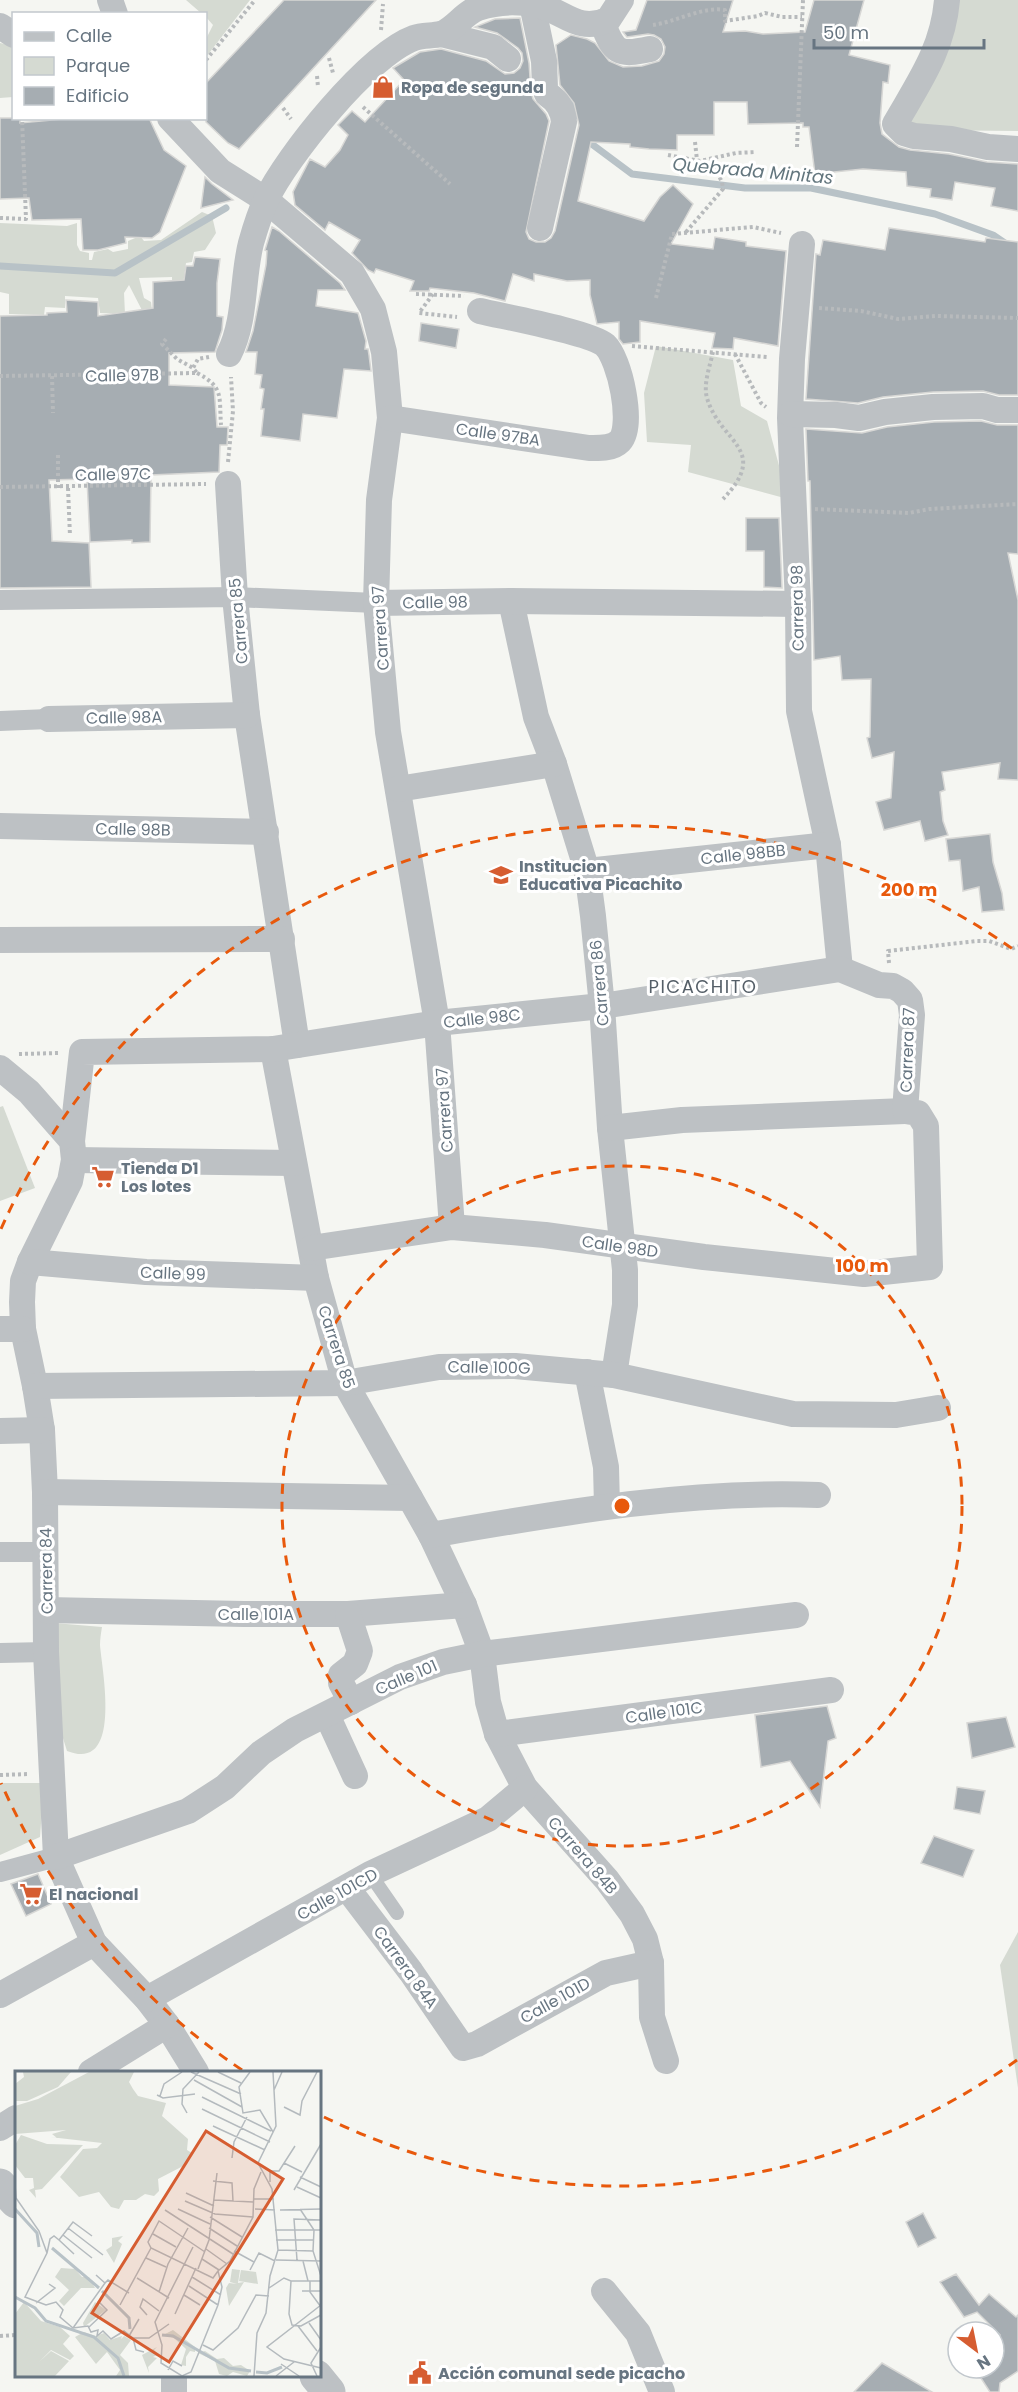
<svg xmlns="http://www.w3.org/2000/svg" width="1018" height="2392" viewBox="0 0 1018 2392" font-family="Poppins,sans-serif">
<rect width="100%" height="100%" fill="#f5f6f2"/>
<g fill="#d5dad2">
<polygon points="186,0 250,0 206,57 206,39 213,25 206,17 206,14 201,13"/>
<polygon points="956,0 1018,0 1018,131 915,130 902,121"/>
<polygon points="0,43 13,46 13,97 0,98"/>
<polygon points="202,212 212,216 216,233 205,250 194,252 192,262 186,263 182,292 172,292 172,277 139,278 144,298 151,302 153,319 146,318 129,285 124,293 125,314 100,313 98,298 65,296 65,308 45,307 44,315 9,314 9,294 0,292 0,223 67,226 77,223 77,245 80,251 89,253 89,260 92,260 94,252 108,249 113,252 128,249 128,241 140,236 144,241 161,240"/>
<polygon points="656,346 733,360 741,406 767,421 788,499 688,472 691,445 647,442 644,393"/>
<polygon points="3,1106 35,1188 0,1201 0,1107"/>
<path d="M54,1623L102,1627C101,1633 100,1639 100,1645C102,1671 123,1773 67,1751L62,1735Z"/>
<polygon points="0,1783 44,1783 40,1837 0,1855"/>
<polygon points="1018,1932 1018,2088 1000,1965"/>
</g>
<g fill="none" stroke-linecap="round" stroke-linejoin="round">
<g stroke="#b8c2c7" stroke-width="7">
<polyline points="568,91 579,117"/>
<polyline points="587,135 589,142 632,174 745,188 811,188 935,214 993,235 1018,252"/>
<polyline points="0,266 115,273 226,208"/>
</g>
</g>
<g fill="#a6adb2" stroke="#d7d7d5" stroke-width="1.5">
<polygon points="284,0 376,0 239,149 228,143 206,122 206,83"/>
<polygon points="647,0 733,0 723,32 745,31 763,34 805,32 814,0 864,0 849,55 890,65 888,83 883,82 880,123 882,134 899,147 910,150 949,154 987,162 1018,164 1018,211 991,206 995,188 955,182 952,200 930,197 931,189 907,186 906,172 863,169 815,174 809,127 803,127 803,123 748,124 747,102 714,102 714,135 677,135 677,150 649,149 630,147 630,144 591,142 578,201 644,221 660,197 673,185 693,204 671,244 713,249 715,237 746,242 746,246 786,251 778,346 734,338 733,349 712,348 715,333 640,321 640,342 623,344 619,339 619,322 597,324 590,295 590,280 567,281 534,274 534,281 513,274 505,301 474,293 430,288 429,291 410,291 414,281 376,269 374,273 368,270 352,253 360,240 329,222 325,230 295,205 293,192 310,159 325,167 340,150 348,135 338,125 352,111 365,122 404,80 393,68 420,52 441,49 486,61 505,74 514,73 520,68 523,61 522,53 518,48 497,33 475,27 495,19 520,18 529,63 531,92 533,99 546,114 549,121 526,232 529,239 536,242 545,242 551,238 555,231 579,125 574,103 560,85 556,45 571,35 587,39 595,43 609,61 623,67 642,66 659,61 664,54 665,47 661,39 654,35 648,34 627,37 623,32 636,30"/>
<polygon points="0,118 20,118 20,123 74,118 149,118 164,150 186,166 160,232 152,238 125,237 126,243 98,250 83,250 81,219 32,220 29,198 0,199"/>
<polygon points="205,177 212,184 233,200 201,208"/>
<polygon points="272,227 279,231 340,283 345,290 318,290 316,306 358,313 366,341 365,349 368,349 369,355 371,371 344,369 337,418 303,414 300,441 261,436 264,409 261,409 264,389 260,388 262,375 255,374 257,352 246,352 253,331 266,265 267,251 265,250"/>
<polygon points="889,228 985,242 986,238 1018,242 1018,395 999,395 983,391 933,392 883,397 858,403 806,399 816,254 820,255 823,240 885,250"/>
<polygon points="195,257 220,259 217,283 217,316 223,317 222,330 215,352 169,353 169,385 214,387 217,427 228,427 227,445 220,445 219,472 151,475 150,542 132,543 132,540 90,542 87,479 49,480 52,541 89,543 91,587 0,588 0,316 47,315 47,313 67,312 66,300 98,302 98,316 153,308 153,282 184,280 186,266 193,266"/>
<polygon points="421,323 459,329 456,348 419,341"/>
<polygon points="981,421 997,425 1018,425 1018,554 1008,553 1018,600 1018,780 998,779 1000,763 942,772 945,790 940,792 943,821 948,835 925,841 920,821 884,830 876,802 891,798 894,752 872,758 867,738 870,737 871,679 842,680 840,656 814,660 810,481 808,481 806,429 862,433 887,427 934,422"/>
<polygon points="746,518 779,518 782,588 764,587 764,551 746,551"/>
<polygon points="990,834 993,862 1002,893 1004,910 982,912 979,887 963,891 960,860 949,861 946,839"/>
<polygon points="827,1706 836,1738 828,1741 820,1807 790,1761 761,1767 755,1715"/>
<polygon points="1006,1717 1015,1747 972,1758 967,1723"/>
<polygon points="957,1787 985,1791 980,1814 954,1809"/>
<polygon points="934,1836 974,1850 963,1877 921,1863"/>
<polygon points="38,1874 51,1904 26,1916 11,1884"/>
<polygon points="923,2213 936,2238 918,2247 906,2222"/>
<polygon points="956,2274 979,2305 989,2294 1016,2317 1018,2315 1018,2371 1000,2383 999,2392 990,2392 977,2372 983,2368 994,2368 994,2341 1000,2335 977,2312 964,2317 940,2282"/>
<polygon points="882,2363 932,2392 854,2392"/>
</g>
<g fill="none" stroke-linecap="round" stroke-linejoin="round">
<g stroke="#b7babc" stroke-width="4" stroke-dasharray="3 3" stroke-linecap="butt">
<path d="M653,25C675,22 704,6 725,10V21L758,16L765,13L782,17H802"/>
<polyline points="381,30 383,4"/>
<polyline points="329,58 333,73"/>
<polyline points="206,60 255,0"/>
<polyline points="317,76 318,87"/>
<polyline points="363,107 450,184"/>
<polyline points="283,108 291,119"/>
<polyline points="695,142 697,160"/>
<polyline points="797,147 803,0"/>
<polyline points="668,155 700,161 736,153 756,152"/>
<polyline points="0,218 26,219 22,118"/>
<polyline points="686,232 723,189 722,182 711,160"/>
<polyline points="416,294 464,296"/>
<polyline points="433,294 419,313 457,317"/>
<polyline points="656,298 672,234 753,227 781,233"/>
<polyline points="819,308 861,311 898,319 936,316 1018,318"/>
<polyline points="166,339 162,344 177,359 193,368"/>
<polyline points="632,346 768,357"/>
<path d="M713,352C710,366 703,384 707,398C720,443 771,449 723,499"/>
<polyline points="735,354 761,403 766,407"/>
<path d="M197,373C224,387 219,396 221,425"/>
<polyline points="0,376 197,373 193,368 198,359 209,357"/>
<polyline points="52,376 53,413"/>
<polyline points="228,462 233,411 231,377"/>
<polyline points="0,487 206,484"/>
<polyline points="58,488 58,453"/>
<polyline points="68,488 70,536"/>
<polyline points="815,509 909,513 930,509 1018,504"/>
<polyline points="889,963 888,951 977,941 989,941 1011,949 1018,946"/>
<polyline points="19,1054 60,1053"/>
<polyline points="0,1775 29,1774"/>
<polyline points="0,2336 16,2335"/>
</g>
<polyline stroke="#bdc1c4" stroke-width="14" points="370,1874 397,1913"/>
<g stroke="#bdc1c4" stroke-width="20">
<polyline points="0,600 235,597 376,603"/>
<polyline points="0,721 49,719"/>
<polyline points="0,1552 45,1552"/>
<polyline points="0,1653 46,1652"/>
<polyline points="0,1872 56,1857"/>
</g>
<g stroke="#bdc1c4" stroke-width="26">
<polyline points="110,0 115,14"/>
<path d="M947,0C943,49 919,82 895,124L904,133L914,136L951,139L988,147L1018,149"/>
<path d="M532,4L544,61L545,88L547,94C558,101 563,110 564,122L540,228"/>
<path d="M602,22C614,53 618,56 650,49"/>
<polyline points="0,26 14,35"/>
<polyline points="441,34 493,47 508,59"/>
<polyline points="170,118 220,171 266,200 352,273 373,309 384,352 390,418 379,500 376,603 388,732 437,1023 452,1227"/>
<polyline points="802,244 792,359 790,418 798,604 799,711 828,845 840,969"/>
<path d="M229,354C246,321 242,278 251,243C255,229 260,213 266,200C287,156 368,55 414,38C422,35 432,36 441,34C455,29 464,13 478,8C496,2 518,1 537,5C565,11 576,33 608,20L621,0"/>
<polyline points="791,414 836,415 859,418 885,412 933,407 983,406 997,410 1018,410"/>
<path d="M390,418L589,448C599,448 612,449 620,441C634,425 620,359 605,345C589,332 505,317 480,311"/>
<polyline points="228,484 235,597 247,715 297,1045"/>
<polyline points="511,601 536,717 554,764 587,871 593,916 602,1006 610,1128 625,1270 625,1305 614,1375"/>
<polyline points="376,603 511,601 798,604"/>
<polyline points="49,719 247,715"/>
<polyline points="398,789 554,764"/>
<polyline points="0,826 266,832"/>
<polyline points="587,871 828,845"/>
<polyline points="0,940 282,939"/>
<polyline points="273,1049 316,1278 345,1383 431,1535 464,1605 482,1654 488,1702 497,1734 525,1788 607,1880 632,1914 645,1939 651,1963 652,2017 666,2061"/>
<polyline points="0,1068 29,1092 72,1141 74,1160 70,1181 30,1262 23,1281 22,1302 23,1329 35,1386 42,1430 45,1492 46,1652 56,1857 94,1943 147,1999 167,2025 196,2072"/>
<polyline points="610,1128 682,1120 905,1111"/>
<polyline points="72,1141 82,1052 273,1049 437,1023 602,1006 840,969 879,985 893,986 902,991 910,1000 912,1015 905,1111 918,1113 926,1126 930,1267 864,1274 704,1257 545,1235 452,1227 311,1248"/>
<polyline points="74,1160 294,1163"/>
<polyline points="30,1262 146,1272 316,1278"/>
<polyline points="0,1329 23,1329"/>
<polyline points="587,1372 606,1467 607,1506"/>
<polyline points="35,1386 345,1383 439,1367 515,1366 614,1375 793,1414 896,1415 938,1408"/>
<polyline points="0,1431 42,1430"/>
<polyline points="45,1492 410,1498"/>
<path d="M431,1535C559,1513 688,1490 818,1495"/>
<polyline points="46,1610 244,1614 348,1614 464,1605"/>
<polyline points="348,1614 360,1651 355,1664 341,1675 341,1683 351,1702"/>
<polyline points="327,1715 355,1776"/>
<polyline points="497,1734 831,1690"/>
<polyline points="56,1857 188,1811 225,1787 261,1753 295,1730 400,1677 443,1662 482,1654 796,1615"/>
<polyline points="347,1888 411,1972 463,2048 477,2044 606,1973 651,1963"/>
<polyline points="0,1995 94,1943"/>
<polyline points="147,1999 370,1874 488,1819 525,1788"/>
<polyline points="91,2072 167,2025"/>
<polyline points="0,2128 16,2118"/>
<polyline points="604,2291 638,2333 662,2392"/>
<polyline points="174,2376 174,2392"/>
</g>
<g stroke="#bdc1c4" stroke-width="33">
<polyline points="0,2185 16,2202"/>
<polyline points="316,2376 329,2392"/>
</g>
</g>
<g fill="none" stroke="#e8590c" stroke-width="3" stroke-dasharray="10 8">
<circle cx="622" cy="1506" r="340"/>
<path d="M1017 2060A680 680 0 0 1 324 2117M242 2070A680 680 0 0 1 1 1783M1 1229A680 680 0 0 1 1017 952"/>
</g>
<defs>
<g id="shop-bare" transform="scale(1.8)"><path d="M-5-2.5h2.3a2.7 3.5 0 0 1 5.4 0H5L5.5 6h-11ZM-1.5-2.5h3a1.5 2.3 0 0 0-3 0Z" fill="#d65d31" stroke="#fff" stroke-width="2.5" paint-order="stroke"/></g>
<g id="school-bare" transform="scale(1.8)"><path d="M0-5L7-2L0 1L-7-2ZM-4 1L0 2.5L4 1V4Q0 6-4 4Z" fill="#d65d31" stroke="#fff" stroke-width="2.5" paint-order="stroke"/></g>
<g id="supermarket-bare" transform="scale(1.8)"><path d="M-6-5.5h2.5l.6 2H6L4.5 2H-2.5L-4.4-4H-6ZM-1.5 3.2a1.3 1.3 0 1 0 .1 0ZM3 3.2a1.3 1.3 0 1 0 .1 0Z" fill="#d65d31" stroke="#fff" stroke-width="2.5" paint-order="stroke"/></g>
<g id="civic-bare" transform="scale(1.8)"><path d="M-.6-6.5H3V-4.5H.6V-3L4-1V1h2V6H-6V1h2V-1L-.6-3ZM-1.2 2.5V6h2.4V2.5Z" fill="#d65d31" stroke="#fff" stroke-width="2.5" paint-order="stroke"/></g>
</defs>
<g fill-rule="evenodd">
<use href="#shop-bare" x="383" y="87"/>
<use href="#school-bare" x="501" y="875"/>
<use href="#supermarket-bare" x="103" y="1177"/>
<use href="#supermarket-bare" x="31" y="1894"/>
<use href="#civic-bare" x="420" y="2373"/>
</g>
<g text-anchor="middle" stroke-width="6" stroke-linejoin="round" paint-order="stroke">
<g font-size="16" font-weight="bold" fill="#677581" stroke="#fff" text-anchor="start">
<text x="401" y="93">Ropa de segunda</text>
<text x="519" y="872">Institucion<tspan x="519" dy="18">Educativa Picachito</tspan></text>
<text x="121" y="1174">Tienda D1<tspan x="121" dy="18">Los lotes</tspan></text>
<text x="49" y="1900">El nacional</text>
<text x="438" y="2379">Acción comunal sede picacho</text>
</g>
<g font-size="16" fill="#677581" stroke="#fff">
<text transform="translate(122 375) rotate(-1)" y="6">Calle 97B</text>
<text transform="translate(498 434) rotate(8)" y="6">Calle 97BA</text>
<text transform="translate(113 474) rotate(-1)" y="6">Calle 97C</text>
<text transform="translate(435 602) rotate(-1)" y="6">Calle 98</text>
<text transform="translate(797 608) rotate(-91)" y="6">Carrera 98</text>
<text transform="translate(238 621) rotate(-95)" y="6">Carrera 85</text>
<text transform="translate(380 628) rotate(-94)" y="6">Carrera 97</text>
<text transform="translate(124 717) rotate(-1)" y="6">Calle 98A</text>
<text transform="translate(133 829) rotate(1)" y="6">Calle 98B</text>
<text transform="translate(743 854) rotate(-6)" y="6">Calle 98BB</text>
<text transform="translate(599 983) rotate(-95)" y="6">Carrera 86</text>
<text transform="translate(482 1018) rotate(-6)" y="6">Calle 98C</text>
<text transform="translate(907 1050) rotate(-88)" y="6">Carrera 87</text>
<text transform="translate(444 1110) rotate(-94)" y="6">Carrera 97</text>
<text transform="translate(620 1246) rotate(8)" y="6">Calle 98D</text>
<text transform="translate(173 1273) rotate(2)" y="6">Calle 99</text>
<text transform="translate(337 1347) rotate(72)" y="6">Carrera 85</text>
<text transform="translate(489 1367) rotate(1)" y="6">Calle 100G</text>
<text transform="translate(46 1571) rotate(-91)" y="6">Carrera 84</text>
<text x="256" y="1620">Calle 101A</text>
<text transform="translate(406 1677) rotate(-23)" y="6">Calle 101</text>
<text transform="translate(664 1712) rotate(-8)" y="6">Calle 101C</text>
<text transform="translate(583 1855) rotate(49)" y="6">Carrera 84B</text>
<text transform="translate(337 1894) rotate(-29)" y="6">Calle 101CD</text>
<text transform="translate(406 1967) rotate(54)" y="6">Carrera 84A</text>
<text transform="translate(555 2000) rotate(-29)" y="6">Calle 101D</text>
</g>
<g font-size="18" font-style="italic" fill="#63767e" stroke="#fff">
<text transform="translate(753 171) rotate(5)" y="6">Quebrada Minitas</text>
</g>
<g font-size="18" letter-spacing="1.5" fill="#545e67" stroke="#fff">
<text x="703" y="993">PICACHITO</text>
</g>
</g>
<g transform="translate(15 2071)">
<rect width="306" height="306" fill="#f5f6f2"/>
<path d="M8,1H56L43,16L12,30H0V13L9,6ZM74,1H119L114,11L118,18L123,25L151,32L147,45L173,68L172,79L177,82L172,93L143,108L144,120L139,125L130,123L121,129H109L104,138L96,136L84,121L64,126L45,106L68,78L82,77L87,72L35,66L42,67L37,63L51,59L0,63V35L23,28ZM6,64L32,73L68,74L27,118L20,119L21,127L14,119L19,117L18,107H10L0,94V74ZM108,165L103,170L107,173L99,192L91,179L97,175V167ZM46,197L60,198L67,206H74L80,217H66L49,235L44,230L54,219L40,206ZM217,198L225,199L223,212L229,211L214,235L211,217L214,212L222,213L215,211ZM226,199L241,201L243,213L224,210ZM9,231L26,250L45,256L55,265L48,273L59,285L55,289L36,279L24,291L36,280L54,290L40,305H0V243ZM80,231L91,239L69,256L68,252ZM158,259L180,276V281L175,280L171,286V295L166,294L171,278L159,267L148,264ZM69,261L81,265L89,262L95,269L107,265L106,268L109,265L116,269L105,284L113,292L114,305H101L105,299L92,281L81,293L60,266ZM142,276L139,279L144,283L138,286L142,287L133,296L134,302L127,284ZM190,280L202,288L209,287L218,295L226,294L235,300L232,305L218,301L212,305L204,303L200,290L183,282Z" fill="#d5dad2"/>
<path fill="none" stroke="#b8c2c7" stroke-width="3" d="M0,138L22,162L24,176M37,177L84,217M87,220L114,247L115,258M0,226L20,237L31,250L79,266L103,287L109,305M147,264L158,265L214,297L236,300M241,301L252,302L267,296"/>
<path fill="none" stroke="#b4babe" stroke-width="1.5" d="M176,1L226,23M203,1L226,12M235,1L224,16L228,42L245,39L258,61M179,9L227,36M259,19L267,1M142,24L148,27L180,23M145,25L149,13L167,1M187,26L256,60M269,36L285,44L287,30L302,1M187,38L255,71M172,42L167,33L168,18L184,1M198,55L250,79M217,87L219,71L232,46M269,92L287,101M285,106L306,116M198,110L217,112L218,130M255,111V100H264L280,75M0,113L1,127L24,160L32,182L10,226L31,234L41,231L48,239L45,246L58,257L73,255L76,261L83,259L82,265L88,260L96,268L109,260L118,267H134L154,253M282,116L306,127M279,119L306,73M171,122L199,135M238,128H259M199,129L238,131M170,130L200,143L238,146M163,138L195,153M240,138L260,139M285,138L299,159L298,180L306,205M150,139L218,183M265,139L306,138M195,146L227,166M53,157L88,184M194,157L222,175M260,159H306M138,163L161,176M48,164L77,187M44,169L59,183M261,169H299M178,176L140,251L147,274L146,292L167,305L176,301L203,234L207,216L203,200L215,190L238,146L239,118L246,101M191,178L212,193M263,179L298,180M219,180L239,191M190,181L144,150L133,171L136,177L198,207L203,200M32,182L35,168L39,165L44,169L58,151L77,165M131,187L151,196M187,188L204,199M261,189L306,190M282,189L279,148L306,149M288,190L293,210M183,198L194,169L202,102M235,199L244,182L260,190M177,206L206,224M122,207L154,227M276,210H306M295,210V221L306,236M90,212L93,209L114,222M174,215L203,234M254,217L269,207L276,210L274,243L277,254L286,255L306,244M287,220H306M144,221L153,193L173,157M169,224L185,234M21,232L40,217L34,213M105,234L136,177M306,234L252,276L269,288L306,297M160,243L181,197M132,244L125,236L128,228L144,240M294,252L306,269M283,255L302,280M74,256L92,239L83,230M58,257L90,212L81,204M114,265L124,248M118,267L121,279L129,281M188,274L198,279L223,257L241,224L254,225M266,293L284,305M153,299L158,290L167,295M239,305L242,262L251,242L255,205L263,179L257,118L243,92L261,55L258,1M261,305L279,291M302,305L296,292L306,276"/>
<path fill="#d65d31" fill-opacity="0.15" stroke="#d65d31" stroke-width="3" d="M191,60L268,108L154,291L77,242Z"/>
<rect width="306" height="306" fill="none" stroke="#677581" stroke-width="3"/>
</g>
<circle cx="622" cy="1506" r="9" fill="#e8590c" stroke="#fff" stroke-width="3"/>
<g font-size="18" text-anchor="middle" font-weight="bold" fill="#e8590c" stroke="#fff" stroke-width="6" stroke-linejoin="round" paint-order="stroke">
<text x="909" y="896">200 m</text>
<text x="862" y="1272">100 m</text>
</g>
<rect x="12" y="12" width="195" height="108" fill="#ffffff" stroke="#c2c8cd" stroke-width="1.5"/>
<rect x="24" y="32" width="30" height="9" fill="#bdc1c4" stroke="#c2c8cd" stroke-width="1.5"/>
<text x="66" y="42" font-size="18" fill="#677581">Calle</text>
<rect x="24" y="57" width="30" height="18" fill="#d5dad2" stroke="#c2c8cd" stroke-width="1.5"/>
<text x="66" y="72" font-size="18" fill="#677581">Parque</text>
<rect x="24" y="87" width="30" height="18" fill="#a6adb2" stroke="#c2c8cd" stroke-width="1.5"/>
<text x="66" y="102" font-size="18" fill="#677581">Edificio</text>
<g transform="translate(976 2350) rotate(148)"><circle r="28" fill="#ffffff" stroke="#c2c8cd" stroke-width="1.5"/>
<path d="M0-4.5L10 22L0 15L-10 22Z" fill="#d65d31"/>
<text y="-9" font-size="16" font-weight="bold" text-anchor="middle" fill="#677581">N</text>
</g>
<path d="M814 39v9h170v-9" fill="none" stroke="#677581" stroke-width="3"/>
<text x="823" y="39" font-size="18" fill="#677581" stroke="#ffffff" stroke-width="4.5" paint-order="stroke">50 m</text>
</svg>
